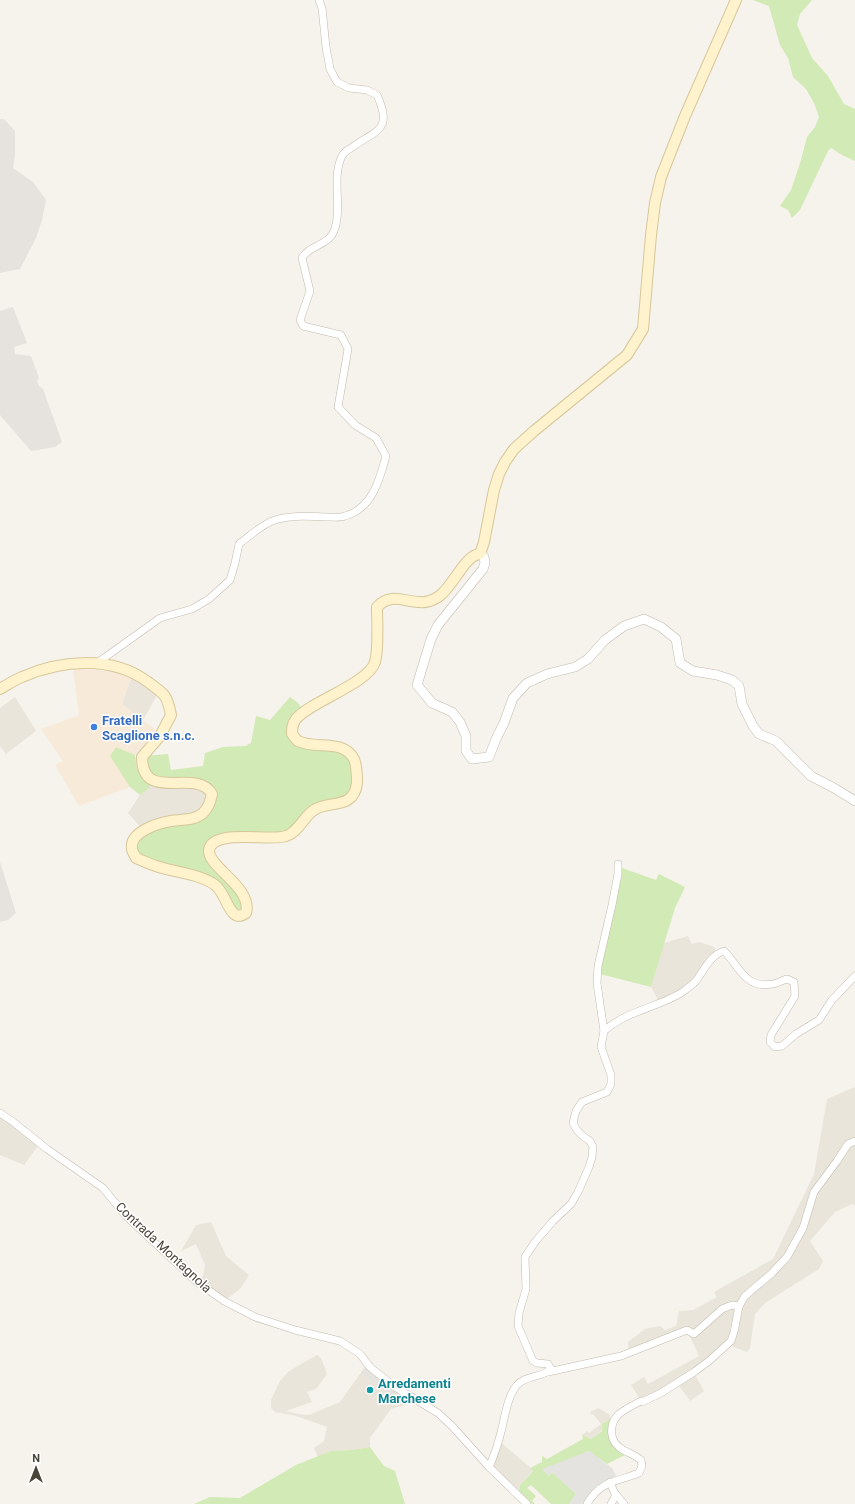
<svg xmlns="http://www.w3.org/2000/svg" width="855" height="1504" viewBox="0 0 855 1504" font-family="Roboto,sans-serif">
<rect width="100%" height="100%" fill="#f6f3ec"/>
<g fill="#eae5da">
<polygon points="131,678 142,682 157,695 143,720 122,704"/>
<polygon points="15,697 36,731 6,754 0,746 0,708"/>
<polygon points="192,783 212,794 202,814 143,830 128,813 140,795 148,789 151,784"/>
<polygon points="688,936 692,944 700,942 714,947 717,953 694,983 660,1004 651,987 664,943"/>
<polygon points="855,1087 855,1206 852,1204 835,1212 810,1241 823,1261 819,1269 765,1303 755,1314 750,1348 747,1352 731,1346 694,1373 704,1391 690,1401 677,1383 641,1401 631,1385 644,1377 648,1384 699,1356 687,1330 629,1353 628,1342 645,1329 660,1326 665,1330 676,1326 679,1311 693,1310 717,1297 714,1292 773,1259 814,1174 827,1099"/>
<polygon points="0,1113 40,1143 24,1165 0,1155"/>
<polygon points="211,1222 226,1256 249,1275 241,1288 224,1301 197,1282 203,1276 205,1265 196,1244 181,1251 196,1225"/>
<polygon points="317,1355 321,1358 327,1374 316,1389 307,1392 312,1402 286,1411 298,1414 309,1415 340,1402 365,1367 415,1399 409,1404 391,1409 370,1438 370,1447 351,1450 331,1451 318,1457 314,1448 324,1441 327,1427 296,1416 275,1412 271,1408 271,1400 280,1381 289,1371"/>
<polygon points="598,1408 610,1415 610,1419 602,1424 602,1430 591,1439 582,1435 587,1431 589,1433 601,1424 593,1414 592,1415 590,1412"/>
<polygon points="498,1440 533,1470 520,1485 518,1490 490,1464"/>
</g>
<polygon fill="#f7ead8" points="73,669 113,671 131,678 122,704 157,731 135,755 116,747 111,756 130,787 79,806 55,765 63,761 41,729 79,715"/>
<g fill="#e6e2dd">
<polygon points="0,119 4,119 15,131 15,156 13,168 33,182 46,200 42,220 36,238 20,269 0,273"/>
<polygon points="13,307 27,343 14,347 15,354 31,356 39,378 37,381 39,386 43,389 62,442 55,447 31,451 0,415 0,311"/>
<polygon points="0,862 16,913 8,920 0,922"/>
</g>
<g fill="#d2eab5">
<polygon points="753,0 812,0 800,14 797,25 812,58 828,76 844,104 855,109 855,161 842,155 831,148 828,151 800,210 792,218 788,210 780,206 791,190 801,160 807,137 815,127 819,117 814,103 806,89 793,77 788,58 780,45 769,6"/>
<polygon points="290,697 298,703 305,712 295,720 297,740 328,745 353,759 352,796 323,806 294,833 236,837 209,850 246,903 242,916 214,884 136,858 133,839 143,830 189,820 210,805 208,787 152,779 143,756 168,754 171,770 203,766 205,753 223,747 245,746 251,743 256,716 270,720"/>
<path d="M116,747L135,755C137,771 138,775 151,784L148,789L140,795L130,787L110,756Z"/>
<polygon points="622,868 656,880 659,874 685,887 675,908 651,987 600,974"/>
<polygon points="610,1419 614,1421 612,1435 625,1455 607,1464 589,1451 544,1471 549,1476 552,1472 576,1494 569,1504 551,1504 531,1485 527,1488 536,1496 532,1501 535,1504 532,1504 518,1493 520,1485 533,1471 530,1468 542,1462 542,1456 547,1459 583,1439 582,1435 591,1439 602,1431 602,1424"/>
<polygon points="370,1447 384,1466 395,1471 405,1504 194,1504 210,1497 240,1498 296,1465 331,1451 351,1450"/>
</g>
<g fill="#e5e3e0">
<polygon points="365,1367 391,1388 398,1392 393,1395 361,1373"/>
<polygon points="589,1451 612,1468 616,1476 601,1485 586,1504 569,1504 576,1494 552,1472 549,1476 542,1469"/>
</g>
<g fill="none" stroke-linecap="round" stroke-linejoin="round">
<g stroke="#c2bbae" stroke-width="8">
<g id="minor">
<path d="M97,663L160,618L192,609L209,599L230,580L235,563L239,544C250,536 262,524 275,520C292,515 310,516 327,517C333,517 340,518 345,516C372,509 380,479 386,456L376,438L355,425L338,407L348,349L341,335L303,326L300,320L310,291L302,258C309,245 328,246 334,231C343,208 331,178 342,156C344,152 348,150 351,148C375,130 394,132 377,95L367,90L349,88L337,82L330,69L326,47L322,8L319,0"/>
<path d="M604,1031C626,1011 656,1008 681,993C685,990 691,986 695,982C704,971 710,955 724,951C740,967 745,989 772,984C777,984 782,980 787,979L794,982L795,996L771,1035L770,1042L775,1047L782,1046L796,1034L819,1020L832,1000L855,976"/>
<polyline points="0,1113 12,1121 47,1149 103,1188 126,1216 197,1282 224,1301 255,1317 295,1330 340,1341 360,1354 370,1367 395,1387 438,1413 452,1426 489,1467 527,1504"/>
<polyline points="548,1372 621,1356 687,1330 694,1334 722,1309 732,1305 739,1306"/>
<path d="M489,1467C494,1456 498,1444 501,1432C505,1417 507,1397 517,1385C526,1375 542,1378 551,1369L548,1364L537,1363L533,1361L518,1326L519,1313L526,1289L525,1257L535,1242L553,1221L571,1204L578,1192L589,1167L592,1157L593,1147L590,1141C582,1136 577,1132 573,1123L576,1111L582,1102L607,1092L611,1084V1075L601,1047L604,1031L597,983L598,966L612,905L618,874V864"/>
<polyline points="610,1482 614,1492 624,1504"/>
<path d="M587,1504C600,1481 616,1482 639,1473L642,1466L641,1460C634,1454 625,1452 619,1447C610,1440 609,1426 617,1416C622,1410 634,1405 641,1401L642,1402L661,1393L694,1372L709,1361L731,1341L734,1332L739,1306L745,1296L771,1274L787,1257L803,1228L814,1192L837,1161L848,1144L855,1141"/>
<polyline points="611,1504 616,1495"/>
</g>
</g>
<g stroke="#c2bbae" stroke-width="10">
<polyline id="tertiary" points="480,554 484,557 485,563 483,569 438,625 431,639 417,685 432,703 452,712 460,722 466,736 466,751 472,759 489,757 496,739 504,723 513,698 527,683 547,674 575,667 588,659 605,640 624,626 644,619 661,627 676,639 680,663 693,671 717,675 732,680 739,686 742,704 753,726 759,734 776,741 811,776 834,788 855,801"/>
</g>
<g stroke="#d6c79b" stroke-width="12">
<path id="secondary" d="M0,689C7,685 14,680 22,677C61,660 112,655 148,682C165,694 167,695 171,715L160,736L142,757C142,804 196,767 212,794C210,802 209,807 203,813C194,821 182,819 171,821C158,823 129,832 132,849C132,852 135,855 136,858C142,860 149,864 156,866C173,872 201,874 215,885C227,893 229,925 246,913C253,887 207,867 209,850C213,828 271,842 286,836C299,832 303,817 314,810C329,800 354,810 357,783C357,775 357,766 354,759C343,738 315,750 298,741C295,739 294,736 292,734C292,729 292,724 296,719C311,701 368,684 375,662C379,647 377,623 377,607C391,592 404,602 420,602C427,603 433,600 438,597C453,588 464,555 480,554L484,542L494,490L499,474L505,462L514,449L534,431L627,355L643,329L651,235L655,203L661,177L685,116L736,0"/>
</g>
<use href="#minor" stroke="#fff" stroke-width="7"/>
<use href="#tertiary" stroke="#fff" stroke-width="9"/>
<use href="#secondary" stroke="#fff3cd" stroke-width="10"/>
</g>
<circle fill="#3f7fe0" stroke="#fff" stroke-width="1.5" cx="94" cy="727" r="4"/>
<circle fill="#0f9aa8" stroke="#fff" stroke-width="1.5" cx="370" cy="1390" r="4"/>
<g text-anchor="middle" stroke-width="3" stroke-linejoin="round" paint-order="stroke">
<g font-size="13" font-weight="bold" fill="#366cbe" stroke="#fff" text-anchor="start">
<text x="102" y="725">Fratelli<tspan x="102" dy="15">Scaglione s.n.c.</tspan></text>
</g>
<g font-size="13" fill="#4b4439" stroke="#fff">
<text transform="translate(164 1247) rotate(43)" y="5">Contrada Montagnola</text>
</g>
<g font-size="13" font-weight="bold" fill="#0d838f" stroke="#fff" text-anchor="start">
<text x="378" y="1388">Arredamenti<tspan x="378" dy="15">Marchese</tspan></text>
</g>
</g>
<g transform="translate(36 1468)" stroke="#ffffff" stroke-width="3" paint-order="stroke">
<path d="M0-3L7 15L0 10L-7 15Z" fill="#4b4439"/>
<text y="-6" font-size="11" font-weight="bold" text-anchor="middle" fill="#4b4439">N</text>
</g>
</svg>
